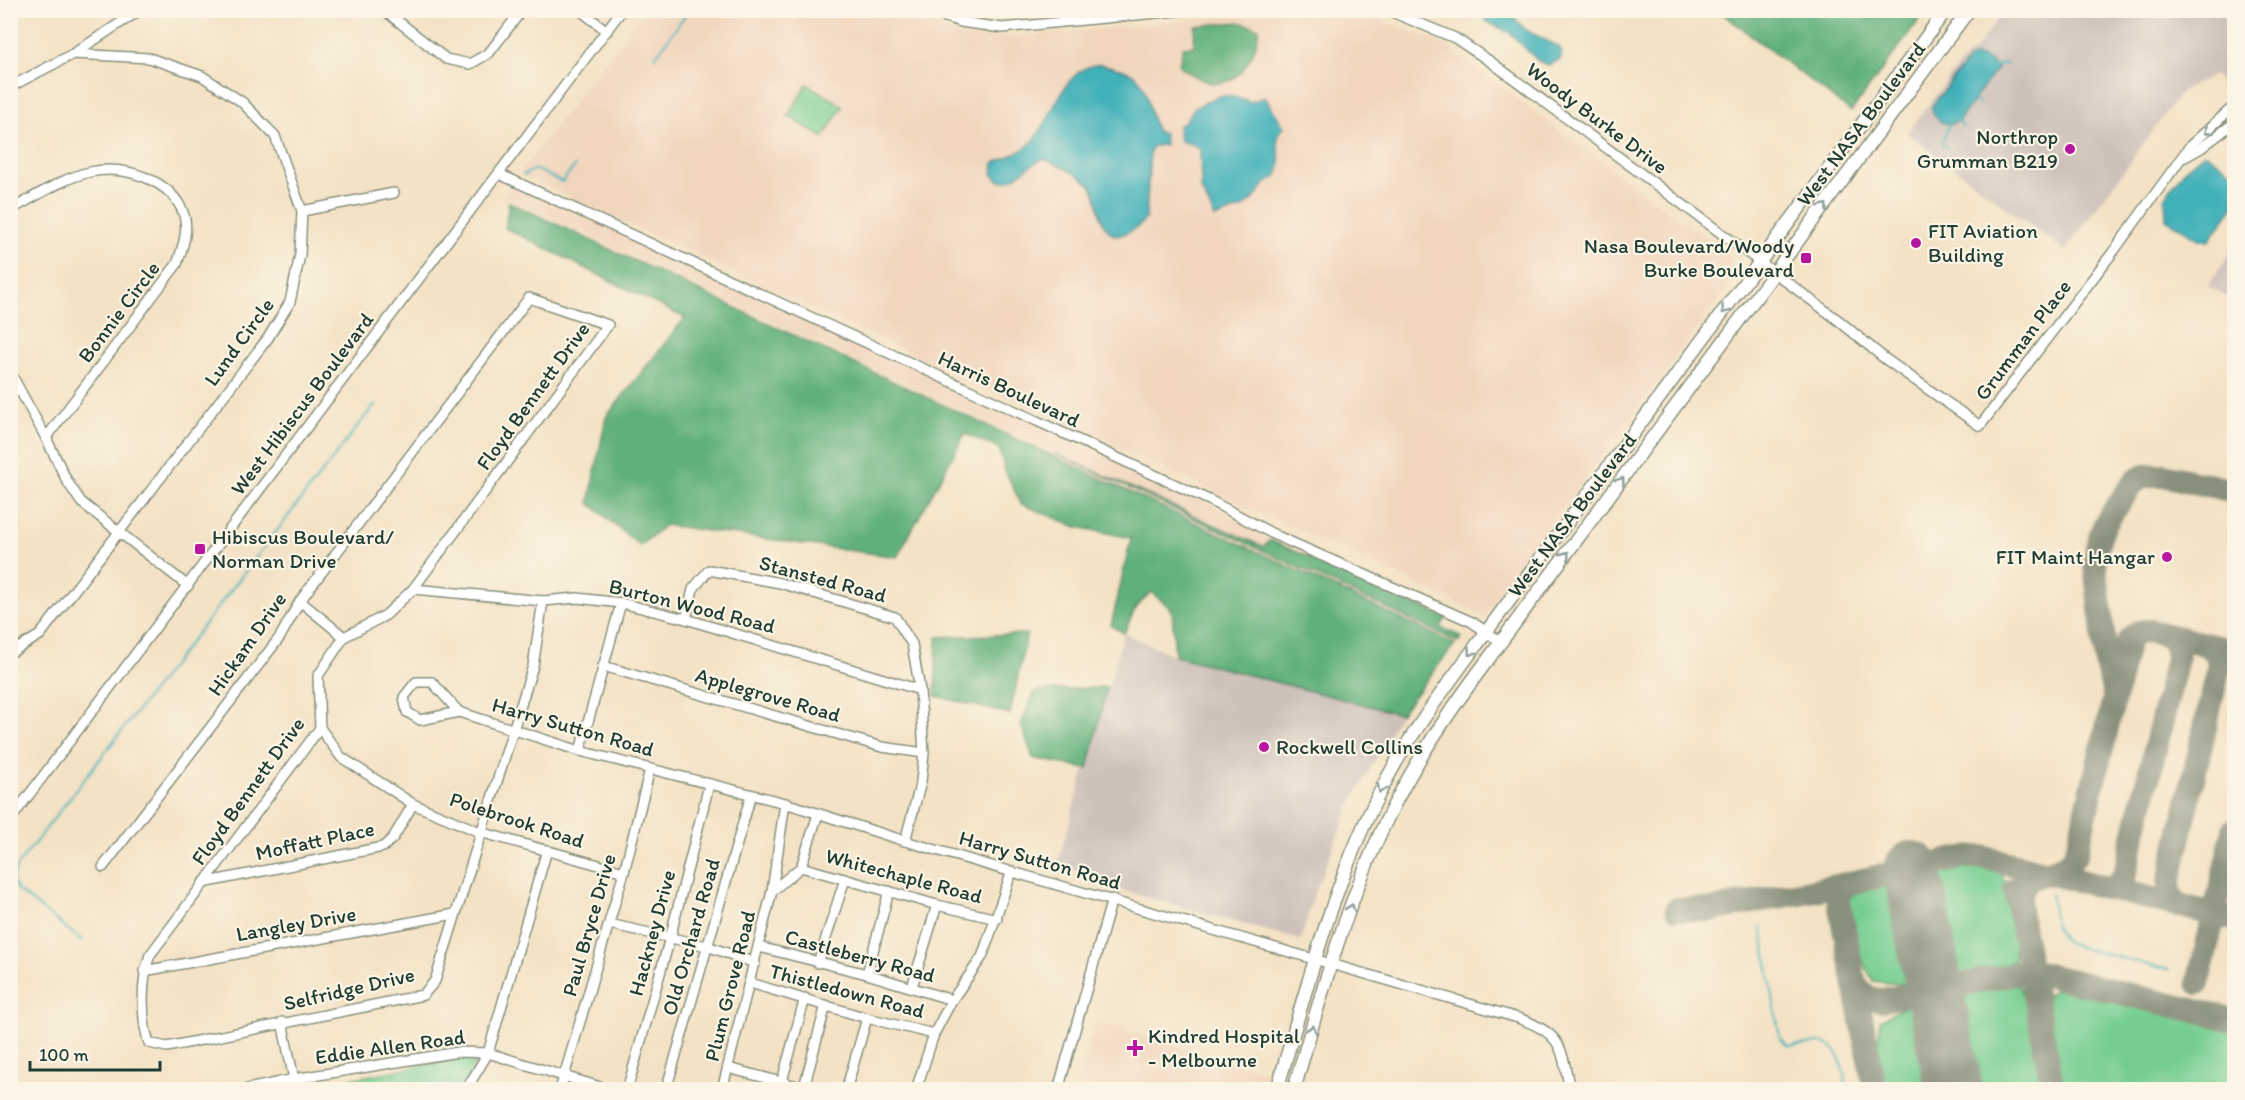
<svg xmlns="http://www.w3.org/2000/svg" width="2245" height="1100" viewBox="0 0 2245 1100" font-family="Itim,sans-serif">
<rect width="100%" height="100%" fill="#fcf5e5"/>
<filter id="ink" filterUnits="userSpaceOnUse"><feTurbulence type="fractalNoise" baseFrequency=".0167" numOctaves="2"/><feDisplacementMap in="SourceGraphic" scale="12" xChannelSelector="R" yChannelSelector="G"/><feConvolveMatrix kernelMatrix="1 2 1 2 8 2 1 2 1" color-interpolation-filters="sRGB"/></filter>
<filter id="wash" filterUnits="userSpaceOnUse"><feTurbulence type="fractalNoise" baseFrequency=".008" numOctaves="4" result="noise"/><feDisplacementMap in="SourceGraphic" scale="24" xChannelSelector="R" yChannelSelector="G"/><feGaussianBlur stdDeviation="1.35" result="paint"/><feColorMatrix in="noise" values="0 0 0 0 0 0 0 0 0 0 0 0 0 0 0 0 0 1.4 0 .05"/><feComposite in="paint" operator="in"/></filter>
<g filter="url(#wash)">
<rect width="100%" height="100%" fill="#f3e2c5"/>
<g fill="#f1d5bd">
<polygon points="644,11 896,11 959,34 1015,37 1284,11 1307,11 1377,19 1439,41 1731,257 1733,280 1485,615 519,174"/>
<polygon points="512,185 1208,503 1270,540 1264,548 1054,453 510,199 502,198"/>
<polygon points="1096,1022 1269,1073 1264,1089 1076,1089"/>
</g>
<g fill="#cec1ba">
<polygon points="2003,11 2234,11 2234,98 2214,75 2182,91 2065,251 1907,133 1966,56 1976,49"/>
<polygon points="2234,247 2234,301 2208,286"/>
<polygon points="1124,633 1175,656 1400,714 1350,806 1314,894 1301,940 1099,884 1100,877 1057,865"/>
</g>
<g fill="#75cd92" stroke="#4a8563" stroke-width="1.5">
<polygon points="807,84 843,106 823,138 788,116"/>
<path d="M1970,866C1981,867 1992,866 2001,874C2013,886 2015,943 2014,961C1993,972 1972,977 1947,974L1931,887C1936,868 1953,869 1970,866Z"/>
<path d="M1879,885L1891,887L1902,899L1918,979C1907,988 1887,982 1873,981C1862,961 1843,921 1849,898L1860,889Z"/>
<polygon points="1999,984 2019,986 2029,1005 2046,1089 1969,1089 1952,998 1969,990"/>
<path d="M2071,989L2234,1028V1089H2057C2050,1058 2043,1028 2047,996L2054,990Z"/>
<polygon points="1923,1003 1939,1089 1882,1089 1877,1054 1880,1020 1908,1005"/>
<polygon points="467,1057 479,1057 460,1089 297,1089"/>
</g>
<g fill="#60b07c" stroke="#407658" stroke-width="1.5">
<polygon points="1719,11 1926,11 1851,112"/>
<path d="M1239,22L1259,28C1257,51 1242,86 1212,83C1200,81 1189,73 1179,65L1183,47L1194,46L1195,26Z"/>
<polygon points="509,202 1455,644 1400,714 1175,656 1172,610 1151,592 1136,607 1124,633 1111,626 1131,538 1077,527 1021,504 1005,471 999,448 965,434 897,557 665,525 640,546 589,503 606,417 685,318 505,228"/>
<polygon points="1054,453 1264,547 1270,540 1447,618 1440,627 1462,637 1458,642"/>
<polygon points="1027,634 1010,714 935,696 937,637"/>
<polygon points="1107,687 1088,769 1033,758 1021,724 1035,691"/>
</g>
<g fill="#3fb0b9" stroke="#2f7676" stroke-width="1.5">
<polygon points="1487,11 1508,11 1526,30 1559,47 1562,52 1560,60 1548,65 1538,61 1510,33 1487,22 1485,17"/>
<path d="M1976,56C1983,57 1994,62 1997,68L1961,118L1953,124L1942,123L1933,114L1932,106L1968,60Z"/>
<path d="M1100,64C1136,73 1142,71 1150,110C1152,118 1153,125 1158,132L1164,133L1165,145L1153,146L1150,152L1146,218C1138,229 1129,233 1116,236C1095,224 1102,205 1092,187C1086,177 1055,163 1043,159C1026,165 1018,182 999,181L992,174L994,163C1006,157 1021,153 1031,143C1055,119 1060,68 1100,64Z"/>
<path d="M1219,96H1234L1251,102L1265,97L1284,127C1272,142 1280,146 1280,163C1280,168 1278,173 1276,177L1264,185L1254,199L1244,207L1215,218L1201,189L1200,150L1194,145L1180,141L1178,126L1184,123L1195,107Z"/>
<polygon points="2203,154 2207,154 2234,173 2234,206 2209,241 2200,240 2166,219 2165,197 2185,169"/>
</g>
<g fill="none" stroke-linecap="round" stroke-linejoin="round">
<g stroke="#3fb0b9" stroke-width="2">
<polyline points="655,57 689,10"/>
<polyline points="1996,66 2005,63 2007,65"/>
<polyline points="1974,100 1980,104"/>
<polyline points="1958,120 1963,127"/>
<polyline points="1947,148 1942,144 1942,142 1949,125"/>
<polyline points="524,175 535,169 562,182 575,166"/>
<polyline points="2051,894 2055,927 2065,941 2082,948 2169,970"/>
<path d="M1761,927L1780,1038L1789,1046C1799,1046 1808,1043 1818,1043C1842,1041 1843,1072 1847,1090"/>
<polyline points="83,941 17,890 12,879 17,866 375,404"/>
<polyline points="2233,985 2234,986"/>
</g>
<g stroke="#89907c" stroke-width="24">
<path d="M2114,692L2107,668L2095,565C2096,534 2107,520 2124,496C2129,490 2133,482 2140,478C2147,474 2155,475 2163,475L2234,491"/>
<polyline points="1836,886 1875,1090"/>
<polyline points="2107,888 2115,886 2125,874 2177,658 2175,644 2166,635"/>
<polyline points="2015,889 2053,1090"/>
<path d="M2018,904C2023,863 2058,882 2076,854L2128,642C2134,633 2139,631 2150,631L2234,651"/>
<polyline points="2180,905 2170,896 2169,883 2219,667 2217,654 2208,645"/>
<polyline points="1677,909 1710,910 1836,886 1961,858 1982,857 2234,919"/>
<polyline points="2198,983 2234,830"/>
<path d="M1855,985C1864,995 1870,1000 1883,1000L2030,971L2234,1020"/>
</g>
<polyline stroke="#89907c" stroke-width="58" points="1912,870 1954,1090"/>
</g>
</g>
<g filter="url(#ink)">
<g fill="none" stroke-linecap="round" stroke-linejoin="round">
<g stroke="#89907c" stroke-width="12">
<g id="minor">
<polyline points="384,10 446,59 470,64 489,53 522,10"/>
<polyline points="580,10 607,31"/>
<polyline points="923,10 961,22 1002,28 1187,10"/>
<polyline points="1387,10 1455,38 1491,62 1838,320 1884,358 1980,426 2113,252 2190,146 2234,106"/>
<polyline points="10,87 73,54 140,10"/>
<polyline points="2185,157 2201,148 2234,123"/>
<polyline points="499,174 1209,500 1277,536 1472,622 1501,642"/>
<path d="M10,210C35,197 62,178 90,172C124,165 172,179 184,215C189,231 182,249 177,264L46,438"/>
<polyline points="302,211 394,193"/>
<polyline points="10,372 46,438 67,481 81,502 188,586"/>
<polyline points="413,589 543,601 577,598 621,603 686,619 920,690"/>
<polyline points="300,601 344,637"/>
<polyline points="686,619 693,589 709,570 780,583 895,617 912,644 920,690 924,753 921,782 905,841"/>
<polyline points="10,653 40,635 268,338 290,302 300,255 302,211 275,136 242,102 202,76 149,58 73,54"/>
<polyline points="603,666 882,747 924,753"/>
<path d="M459,712L420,720L407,712L404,697L416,682H432L459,712L580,751L785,803L905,841L1518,1018C1563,1034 1561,1047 1570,1090"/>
<polyline points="320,728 341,757 413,804 480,832 624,872"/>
<polyline points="580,751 621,603"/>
<polyline points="10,820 622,10"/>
<path d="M103,867L280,637L300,601L529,298L608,325L413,589L386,615L344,637L318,676L320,728L150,955C141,978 141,1020 149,1043L167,1047L423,995L435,981L533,666L543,601"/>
<polyline points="801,867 937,905 997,919"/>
<polyline points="203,883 383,847 393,838 413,804"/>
<polyline points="772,891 801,867 818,814"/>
<polyline points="609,924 707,946 755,963"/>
<polyline points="759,947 867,974 952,1000"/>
<polyline points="818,963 845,879"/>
<polyline points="144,971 455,914"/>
<polyline points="867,974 889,891"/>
<polyline points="750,983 867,1018 934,1034"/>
<polyline points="912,987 937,905"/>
<polyline points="282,1022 294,1079"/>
<polyline points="728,1068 812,1090"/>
<polyline points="782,1081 805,998"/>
<polyline points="804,1087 826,1005"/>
<polyline points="243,1090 294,1079 458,1052 488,1053 610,1090"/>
<polyline points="466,1090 488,1053 547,850"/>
<polyline points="560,1090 624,872 650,769"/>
<polyline points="627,1090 670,938 709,785"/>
<polyline points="666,1090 751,795"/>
<polyline points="722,1090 772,891 785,803"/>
<polyline points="846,1090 867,1018"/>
<polyline points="916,1090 934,1034 952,1000 982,957 1012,871"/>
<polyline points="1058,1090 1112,899"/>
</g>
</g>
<g stroke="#89907c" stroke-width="15">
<g id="major">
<path d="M1277,1090C1306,991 1331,890 1377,798C1406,738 1447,685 1487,631L1946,10"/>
<path d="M1294,1090C1320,998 1346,903 1388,817C1412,767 1442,722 1475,677L1969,10"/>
</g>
</g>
<use href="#minor" stroke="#fff" stroke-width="9"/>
<use href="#major" stroke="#fff" stroke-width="12"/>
</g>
<defs><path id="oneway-chevron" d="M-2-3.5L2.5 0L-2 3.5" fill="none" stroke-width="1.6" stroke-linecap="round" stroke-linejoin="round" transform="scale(1.5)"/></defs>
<g stroke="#8f9e9a">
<use href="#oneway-chevron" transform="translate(2208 131) rotate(138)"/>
<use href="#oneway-chevron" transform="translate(1824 207) rotate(-54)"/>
<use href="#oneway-chevron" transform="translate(1725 310) rotate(126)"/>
<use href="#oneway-chevron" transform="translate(1621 481) rotate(-54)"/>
<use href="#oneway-chevron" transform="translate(1566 555) rotate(-53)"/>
<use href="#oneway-chevron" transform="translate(1471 652) rotate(126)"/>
<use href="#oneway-chevron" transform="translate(1381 789) rotate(117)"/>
<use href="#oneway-chevron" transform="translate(1351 908) rotate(-71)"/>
<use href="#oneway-chevron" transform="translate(1312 1029) rotate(-73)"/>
</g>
</g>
<g fill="#b5179e" stroke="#fcf5e5" stroke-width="2">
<circle cx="2070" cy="149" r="6"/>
<circle cx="1916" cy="243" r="6"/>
<rect x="1800" y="252" width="12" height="12" rx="3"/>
<rect x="194" y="543" width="12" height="12" rx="3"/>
<circle cx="2167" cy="557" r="6"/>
<circle cx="1264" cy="747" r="6"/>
<path d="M1132 1039h6v6h6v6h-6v6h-6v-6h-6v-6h6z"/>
</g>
<g text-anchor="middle" stroke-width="4.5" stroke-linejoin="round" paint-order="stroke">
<g font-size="21" fill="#1f3d34" stroke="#fcf5e5">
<text transform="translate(1597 118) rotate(37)" y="7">Woody Burke Drive</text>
<text transform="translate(1861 124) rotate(-53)" y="7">West NASA Boulevard</text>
<text transform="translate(119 312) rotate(-53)" y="7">Bonnie Circle</text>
<text transform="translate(2023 340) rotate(-53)" y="7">Grumman Place</text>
<text transform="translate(239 342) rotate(-54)" y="7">Lund Circle</text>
<text transform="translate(1009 389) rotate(25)" y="7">Harris Boulevard</text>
<text transform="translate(533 396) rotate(-54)" y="7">Floyd Bennett Drive</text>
<text transform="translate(302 404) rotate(-53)" y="7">West Hibiscus Boulevard</text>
<text transform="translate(1572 515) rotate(-53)" y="7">West NASA Boulevard</text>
<text transform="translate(823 579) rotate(15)" y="7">Stansted Road</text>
<text transform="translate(692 606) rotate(14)" y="7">Burton Wood Road</text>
<text transform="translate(247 644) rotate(-55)" y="7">Hickam Drive</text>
<text transform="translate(768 695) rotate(16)" y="7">Applegrove Road</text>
<text transform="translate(573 727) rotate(16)" y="7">Harry Sutton Road</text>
<text transform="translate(248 791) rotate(-54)" y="7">Floyd Bennett Drive</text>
<text transform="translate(517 820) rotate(18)" y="7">Polebrook Road</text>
<text transform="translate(315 841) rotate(-12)" y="7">Moffatt Place</text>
<text transform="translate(1040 860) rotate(16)" y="7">Harry Sutton Road</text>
<text transform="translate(904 876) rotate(15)" y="7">Whitechaple Road</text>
<text transform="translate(296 924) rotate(-10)" y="7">Langley Drive</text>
<text transform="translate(589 925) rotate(-74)" y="7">Paul Bryce Drive</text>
<text transform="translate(652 933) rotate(-75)" y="7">Hackney Drive</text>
<text transform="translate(691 937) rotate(-74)" y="7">Old Orchard Road</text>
<text transform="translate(860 956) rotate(15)" y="7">Castleberry Road</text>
<text transform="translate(730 986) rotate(-76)" y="7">Plum Grove Road</text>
<text transform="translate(349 989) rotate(-13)" y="7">Selfridge Drive</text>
<text transform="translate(847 991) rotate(15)" y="7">Thistledown Road</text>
<text transform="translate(390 1047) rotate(-8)" y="7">Eddie Allen Road</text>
</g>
<g font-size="21" fill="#1f3d34" stroke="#fcf5e5" text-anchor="start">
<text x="2058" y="144" text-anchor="end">Northrop<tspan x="2058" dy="24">Grumman B219</tspan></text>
<text x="1928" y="238">FIT Aviation<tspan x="1928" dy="24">Building</tspan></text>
<text x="1794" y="253" text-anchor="end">Nasa Boulevard/Woody<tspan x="1794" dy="24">Burke Boulevard</tspan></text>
<text x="212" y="544">Hibiscus Boulevard/<tspan x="212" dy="24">Norman Drive</tspan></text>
<text x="2155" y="564" text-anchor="end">FIT Maint Hangar</text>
<text x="1276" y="754">Rockwell Collins</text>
<text x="1148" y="1043">Kindred Hospital<tspan x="1148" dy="24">- Melbourne</tspan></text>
</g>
</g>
<rect width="2245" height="1100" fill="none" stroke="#fcf5e5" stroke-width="36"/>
<path d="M30 1061v9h130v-9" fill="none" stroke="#1f3d34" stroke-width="3"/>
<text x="39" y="1061" font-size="18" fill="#1f3d34" stroke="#fcf5e5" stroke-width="4.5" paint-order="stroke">100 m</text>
</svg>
